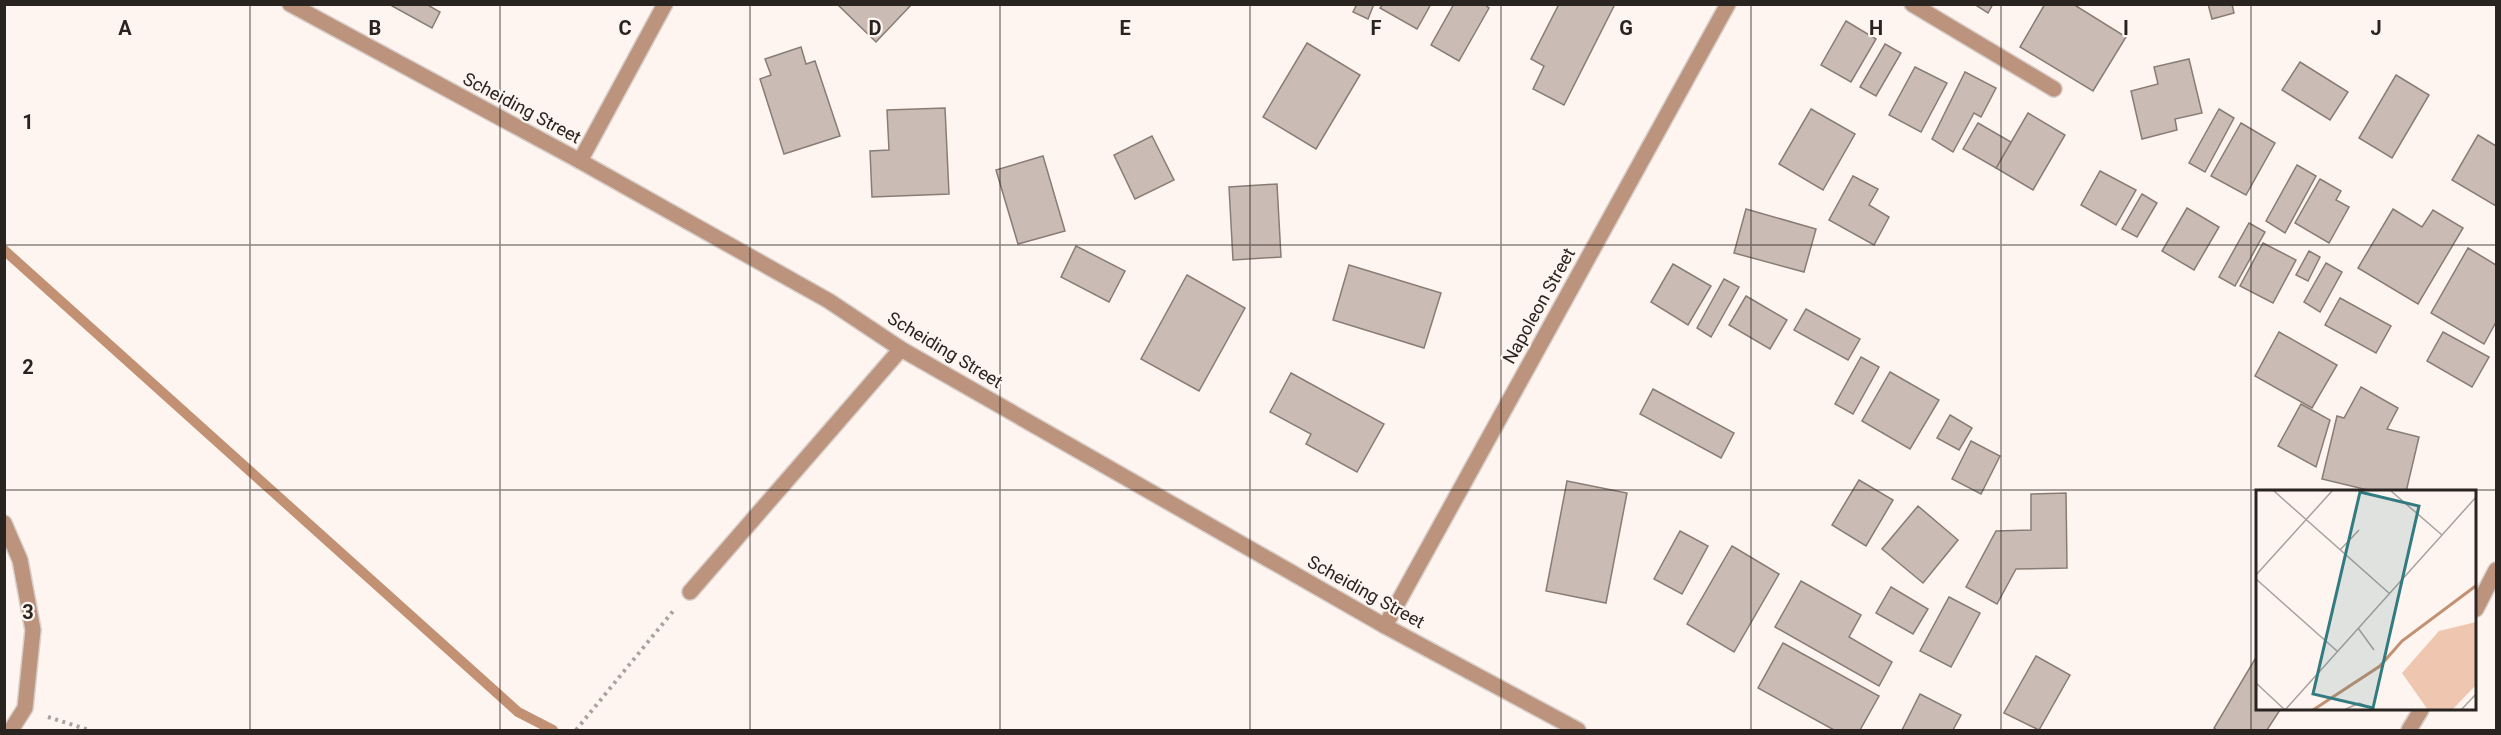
<svg xmlns="http://www.w3.org/2000/svg" width="2501" height="735" viewBox="0 0 2501 735" font-family="Roboto,sans-serif">
<rect width="100%" height="100%" fill="#fef5f0"/>
<g fill="none" stroke-linecap="round" stroke-linejoin="round">
<polyline stroke="#c29173" stroke-width="10" points="4,250 518,712 553,730"/>
</g>
<g fill="#cabcb4" stroke="#897c75" stroke-width="1.5">
<polygon points="393,4 426,4 440,12 432,28 392,6"/>
<polygon points="837,4 912,4 876,42"/>
<polygon points="1357,4 1374,4 1368,19 1353,12"/>
<polygon points="1383,4 1431,4 1417,29 1380,8"/>
<polygon points="1454,4 1484,4 1489,8 1459,61 1431,45"/>
<polygon points="1559,4 1615,4 1564,105 1533,89 1544,66 1531,59"/>
<polygon points="1974,4 1993,4 1988,13"/>
<polygon points="2045,4 2073,4 2126,37 2093,91 2020,47"/>
<polygon points="2208,4 2232,4 2234,13 2212,19"/>
<polygon points="1846,21 1876,39 1851,82 1821,65"/>
<polygon points="1307,43 1360,75 1316,149 1263,117"/>
<polygon points="1885,44 1901,53 1876,96 1860,87"/>
<polygon points="801,47 806,64 815,61 840,136 784,154 760,79 771,75 765,59"/>
<polygon points="2189,59 2202,113 2175,119 2177,130 2142,139 2131,91 2158,84 2154,67"/>
<polygon points="2300,62 2348,92 2330,120 2282,90"/>
<polygon points="1915,67 1947,83 1921,132 1889,115"/>
<polygon points="1965,72 1996,88 1981,117 1974,113 1953,152 1932,139"/>
<polygon points="2396,75 2429,95 2392,158 2359,138"/>
<polygon points="945,108 949,194 872,197 870,151 889,150 887,110"/>
<polygon points="1811,109 1855,134 1823,190 1779,164"/>
<polygon points="2219,109 2234,118 2205,172 2189,163"/>
<polygon points="2028,113 2065,135 2033,190 1996,168"/>
<polygon points="1978,123 2011,142 1996,168 1963,149"/>
<polygon points="2241,123 2275,143 2246,195 2211,176"/>
<polygon points="2478,135 2496,146 2496,206 2452,180"/>
<polygon points="1152,136 1174,180 1135,199 1114,155"/>
<polygon points="1043,156 1065,231 1018,244 996,170"/>
<polygon points="2297,165 2316,176 2285,233 2266,221"/>
<polygon points="2100,171 2136,190 2116,225 2081,205"/>
<polygon points="1853,176 1878,189 1869,205 1889,217 1874,245 1829,220"/>
<polygon points="2320,179 2341,191 2336,200 2349,207 2329,243 2295,223"/>
<polygon points="1277,184 1281,257 1233,260 1229,187"/>
<polygon points="2142,194 2157,203 2137,237 2122,229"/>
<polygon points="2187,208 2219,227 2194,270 2162,251"/>
<polygon points="1746,209 1816,229 1804,272 1734,253"/>
<polygon points="2393,209 2422,227 2433,210 2463,228 2418,304 2358,268"/>
<polygon points="2249,223 2265,232 2235,286 2219,277"/>
<polygon points="2263,243 2296,260 2273,303 2240,286"/>
<polygon points="1076,246 1125,271 1109,302 1061,277"/>
<polygon points="2468,248 2496,265 2496,322 2484,344 2431,313"/>
<polygon points="2309,251 2320,257 2308,281 2296,275"/>
<polygon points="2326,263 2342,272 2320,312 2304,302"/>
<polygon points="1673,264 1711,286 1688,325 1651,302"/>
<polygon points="1349,265 1441,293 1424,348 1333,320"/>
<polygon points="1187,275 1245,308 1199,391 1141,359"/>
<polygon points="1724,279 1739,287 1711,337 1697,328"/>
<polygon points="1746,296 1787,320 1770,349 1729,325"/>
<polygon points="2340,298 2391,326 2376,353 2325,325"/>
<polygon points="1806,309 1860,339 1848,360 1794,330"/>
<polygon points="2279,332 2337,365 2312,408 2255,376"/>
<polygon points="2443,332 2489,357 2472,387 2427,361"/>
<polygon points="1861,357 1879,367 1853,414 1835,404"/>
<polygon points="1890,372 1939,400 1910,449 1862,421"/>
<polygon points="1291,373 1384,424 1357,472 1306,444 1311,434 1270,412"/>
<polygon points="2361,387 2398,408 2387,429 2419,437 2406,492 2376,492 2322,479 2337,416 2344,418"/>
<polygon points="1653,389 1734,433 1721,458 1640,414"/>
<polygon points="2301,404 2330,420 2316,467 2278,446"/>
<polygon points="1950,415 1972,428 1959,450 1937,438"/>
<polygon points="1971,441 2000,456 1981,494 1952,479"/>
<polygon points="1859,480 1893,500 1866,546 1832,525"/>
<polygon points="1567,481 1627,493 1606,603 1546,591"/>
<polygon points="2066,493 2067,568 2016,569 1997,604 1966,587 1996,531 2031,530 2031,494"/>
<polygon points="1918,506 1958,540 1923,583 1882,549"/>
<polygon points="1680,531 1708,546 1682,594 1654,579"/>
<polygon points="1732,546 1779,574 1734,652 1687,624"/>
<polygon points="1801,581 1861,615 1849,637 1892,662 1879,686 1775,627"/>
<polygon points="1891,587 1928,609 1913,634 1876,613"/>
<polygon points="1949,597 1980,613 1951,667 1920,651"/>
<polygon points="1783,643 1879,696 1860,730 1834,730 1758,688"/>
<polygon points="2258,654 2258,710 2280,710 2267,730 2217,730 2214,728"/>
<polygon points="2036,656 2070,675 2039,730 2004,713"/>
<polygon points="1920,694 1961,715 1953,730 1902,730"/>
</g>
<g fill="none" stroke-linecap="round" stroke-linejoin="round">
<g stroke="#d8cfcb" stroke-width="18">
<g id="minor">
<polyline points="290,4 580,161 829,301 901,349 1385,626 1578,730"/>
<polyline points="1912,4 2054,89"/>
<polyline points="580,161 665,4"/>
<polyline points="4,523 20,560 33,630 25,708 11,730"/>
<polyline points="690,592 901,349"/>
<polyline points="2476,609 2496,570"/>
<polyline points="1385,626 1728,4"/>
<polyline points="2409,730 2421,710"/>
</g>
</g>
<g stroke="#aaa29e" stroke-width="4" stroke-dasharray="3 4.5" stroke-linecap="butt">
<polyline points="48,717 89,730"/>
<polyline points="576,730 674,610"/>
</g>
<use href="#minor" stroke="#bc937c" stroke-width="15"/>
</g>
<path fill="none" stroke="#2a2421" stroke-width="1.5" stroke-opacity="0.55" d="M250,4V730M500,4V730M750,4V730M1000,4V730M1250,4V730M1501,4V730M1751,4V730M2001,4V730M2251,4V730M4,245H2496M4,490H2496"/>
<g text-anchor="middle" stroke-width="4.5" stroke-linejoin="round" paint-order="stroke">
<g font-size="18" fill="#2a2421" stroke="#fef5f0">
<text transform="translate(522 108) rotate(28)" y="6">Scheiding Street</text>
<text transform="translate(1539 306) rotate(-61)" y="6">Napoleon Street</text>
<text transform="translate(945 350) rotate(31)" y="6">Scheiding Street</text>
<text transform="translate(1366 592) rotate(29)" y="6">Scheiding Street</text>
</g>
</g>
<g transform="translate(2256 490)">
<rect width="220" height="220" fill="#fef5f0"/>
<path d="M220,132V195L196,220H172L146,183L183,141Z" fill="#efc7b0"/>
<path fill="none" stroke="#c29173" stroke-width="3" d="M57,220L124,176L146,151L221,95"/>
<path fill="none" stroke="#a9a19d" stroke-width="1.5" d="M18,1L134,104M135,1L186,45M84,60L103,40M0,85L76,1M0,89L81,161M102,138L118,160M0,193L29,220M29,220L221,6M88,220L103,213L118,219M205,220L221,203"/>
<path fill="#327b80" fill-opacity="0.15" stroke="#327b80" stroke-width="3" d="M104,2L163,16L117,218L57,204Z"/>
<rect width="220" height="220" fill="none" stroke="#2a2421" stroke-width="3"/>
</g>
<g font-size="20" text-anchor="middle" font-weight="bold" fill="#2a2421" stroke="#fef5f0" stroke-width="4.5" stroke-linejoin="round" paint-order="stroke">
<text x="125" y="35">A</text>
<text x="375" y="35">B</text>
<text x="625" y="35">C</text>
<text x="875" y="35">D</text>
<text x="1125" y="35">E</text>
<text x="1376" y="35">F</text>
<text x="1626" y="35">G</text>
<text x="1876" y="35">H</text>
<text x="2126" y="35">I</text>
<text x="2376" y="35">J</text>
<text x="28" y="129">1</text>
<text x="28" y="374">2</text>
<text x="28" y="619">3</text>
</g>
<rect width="2501" height="735" fill="none" stroke="#2a2421" stroke-width="12"/>
</svg>
